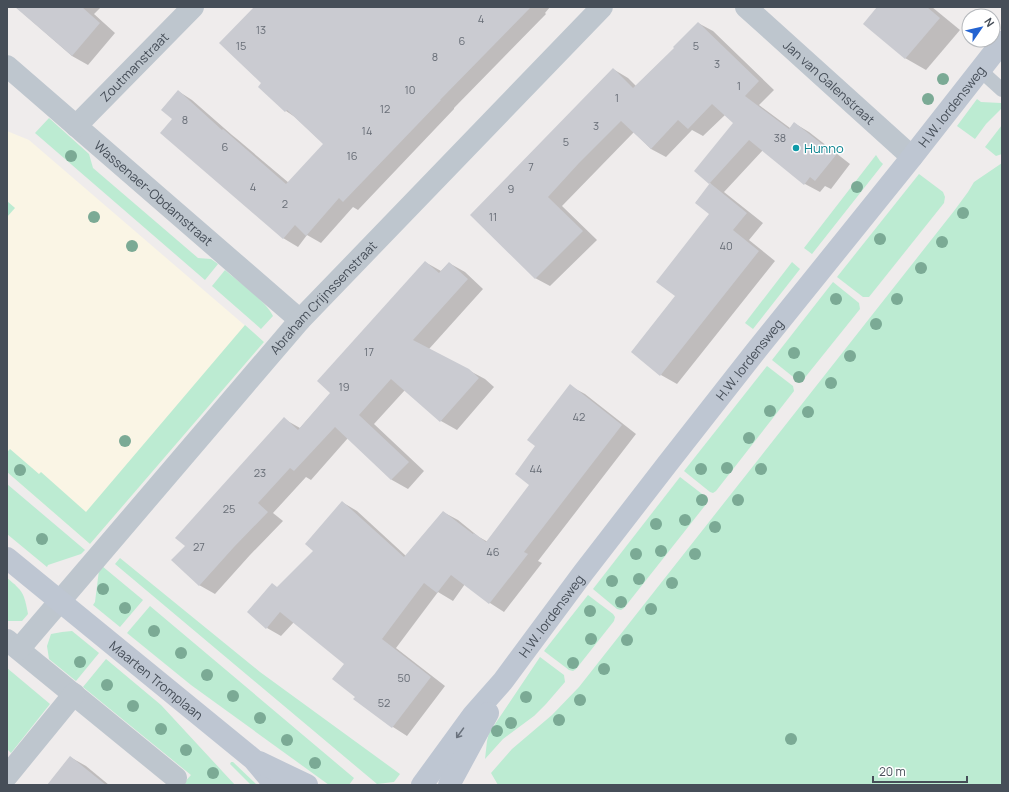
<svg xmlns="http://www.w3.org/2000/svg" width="1009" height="792" viewBox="0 0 1009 792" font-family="Manrope,sans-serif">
<rect width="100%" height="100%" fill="#efecec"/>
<polygon fill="#faf5e5" points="7,131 29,140 264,342 90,544 7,472"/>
<g fill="#bcebd2">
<polygon points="977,99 981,102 1001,103 1002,108 986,124 975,139 957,126"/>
<polygon points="49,118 89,154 93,168 198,258 211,259 218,264 205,280 35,133"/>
<polygon points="1002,125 1002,154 996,156 985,147"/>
<polygon points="876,155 880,161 883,164 812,254 804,248"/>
<polygon points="1002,163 1002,785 498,785 491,773 512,749 552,715 579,687 954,211 968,192 974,182"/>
<polygon points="919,174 943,192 945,197 944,203 869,297 863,297 837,277"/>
<polygon points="7,201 15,208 7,217"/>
<polygon points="792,262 800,269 753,329 745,323"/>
<path d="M225,270C239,282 265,300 273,316L261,329L212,286Z"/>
<polygon points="833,282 859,303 860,309 803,380 797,380 772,360"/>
<polygon points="245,325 264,342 90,544 7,472 7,452 10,449 39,474 41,472 86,512"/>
<polygon points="767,366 793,386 794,391 716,491 713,493 710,492 684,471"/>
<polygon points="680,477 706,497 707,503 624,608 621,610 617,609 593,589"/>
<polygon points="7,484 85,550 81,554 48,565 47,567 7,534"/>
<polygon points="120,558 260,672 400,774 394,782 377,784 115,564"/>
<polygon points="102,566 143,600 120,627 93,605 95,602 99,570"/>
<path d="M7,578C23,591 24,593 28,614L22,621H7Z"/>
<polygon points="588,595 613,614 615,617 614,621 576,669 573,671 569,670 544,651"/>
<polygon points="150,606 354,778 349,785 329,785 191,685 127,633"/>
<polygon points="72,631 99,653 76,681 49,659 47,646 51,634 62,632"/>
<polygon points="540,657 564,675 565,682 546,704 534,716 503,739 485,759 487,741 489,733"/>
<polygon points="106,659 161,705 235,785 182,785 191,775 83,687"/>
<polygon points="7,668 50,704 11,753 7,749"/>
<polygon points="231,762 233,762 257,785 251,785 230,764"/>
</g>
<g fill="#0003">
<polygon points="16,7 101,7 94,14 115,33 88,65 72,56"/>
<polygon points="256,7 550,7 545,13 546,14 454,108 454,109 358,210 353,207 321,243 307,235 298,247 283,238 174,119 178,91 192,100 232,135 237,139 289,183 324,144 295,117 286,111 260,87 262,83"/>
<polygon points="879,7 932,7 960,30 926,70 905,58"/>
<polygon points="698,23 713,31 774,90 759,105 790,128 794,123 809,132 850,164 831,189 825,186 820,192 805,184 763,150 724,192 763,223 749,240 775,261 677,384 661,375 676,296 711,214 696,202 711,184 709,183 734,123 725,115 703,136 692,130 666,157 651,149 634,132 562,206 597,240 550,286 535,278 472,215 613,69 628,78 636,86 675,48"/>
<polygon points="425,262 441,271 449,263 465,272 483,289 429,349 485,379 494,387 457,430 441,421 405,390 374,424 424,471 408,489 392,480 348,438 311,480 306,477 273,513 283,521 250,555 215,594 199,585 186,546 284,419 300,428 332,392"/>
<polygon points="570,386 585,394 636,434 538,561 542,563 504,612 490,603 465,584 453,601 438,592 396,648 445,686 407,736 393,727 355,698 356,697 346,664 294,622 281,636 267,628 278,588 314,551 342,502 357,511 406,556 443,512 458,520 479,537 488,542 531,485 537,446"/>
<polygon points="70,757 86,766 109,785 48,785"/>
</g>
<g fill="#cacbd1">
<polygon points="15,7 82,7 100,23 72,56"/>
<polygon points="254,7 531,7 440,100 441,100 343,202 339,198 306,236 295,225 283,239 160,133 172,119 161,110 178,90 222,130 223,129 286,184 323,144 287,110 285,112 258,87 261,83 219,43"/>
<polygon points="877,7 927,7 940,18 905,59 863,24"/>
<polygon points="698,22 759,81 745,96 789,129 794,122 836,155 815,181 810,177 804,185 749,140 709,184 694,171 733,123 712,104 688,129 678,120 651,149 621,121 579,163 548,197 583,231 535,279 470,215 613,68 633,88 674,48 673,47"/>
<polygon points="710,183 747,213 733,230 759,251 660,376 631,352 675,296 656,282 709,214 695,203"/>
<polygon points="425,261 439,273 449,262 468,279 413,340 469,369 479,378 440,422 391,379 359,415 409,462 391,480 335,427 294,471 290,468 258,503 268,512 234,547 199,586 171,560 185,546 175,538 284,417 298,430 330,393 317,381"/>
<polygon points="570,384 622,425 524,552 528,554 489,604 451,575 437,593 424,583 382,639 431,677 392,728 353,699 355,697 332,679 344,664 280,612 266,629 247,612 272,583 277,587 313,551 305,544 342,501 404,557 443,511 473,534 474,533 486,542 529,485 515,474 535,446 527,440"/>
<polygon points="70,756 106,785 47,785"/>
</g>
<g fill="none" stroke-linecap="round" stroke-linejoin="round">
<polyline stroke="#bec6ce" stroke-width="14" points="980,70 1002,90"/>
<g stroke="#bec6ce" stroke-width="22">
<path id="s1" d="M746,7L912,157"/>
<path id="s2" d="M7,66L300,320"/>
<path id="s3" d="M76,126L193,7"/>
<polyline points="7,640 176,778"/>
<path id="s4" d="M19,649L300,320L602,7"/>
<polyline points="7,776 74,694"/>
</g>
<g stroke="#bec6d2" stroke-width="22">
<path id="s5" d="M7,558L253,759L275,785"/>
<polyline points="259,762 307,785"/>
<path id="s6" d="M422,785L473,715L503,681L583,573L668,463L755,352L912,157L1002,42"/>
<polyline points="449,785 488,713"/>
</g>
</g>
<g fill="#7baa95">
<circle cx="943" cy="79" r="6"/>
<circle cx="928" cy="99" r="6"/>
<circle cx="71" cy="156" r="6"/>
<circle cx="857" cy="187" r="6"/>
<circle cx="963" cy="213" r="6"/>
<circle cx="94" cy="217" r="6"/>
<circle cx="880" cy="239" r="6"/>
<circle cx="942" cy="242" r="6"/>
<circle cx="132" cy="246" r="6"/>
<circle cx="921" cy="268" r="6"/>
<circle cx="836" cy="299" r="6"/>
<circle cx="897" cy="299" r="6"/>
<circle cx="876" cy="324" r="6"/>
<circle cx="794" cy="353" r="6"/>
<circle cx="850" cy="356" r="6"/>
<circle cx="799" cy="377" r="6"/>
<circle cx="831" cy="383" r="6"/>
<circle cx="770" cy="411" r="6"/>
<circle cx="808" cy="412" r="6"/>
<circle cx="749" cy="438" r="6"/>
<circle cx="125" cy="441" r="6"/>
<circle cx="727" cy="468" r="6"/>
<circle cx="701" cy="469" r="6"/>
<circle cx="761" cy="469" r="6"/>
<circle cx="20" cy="470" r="6"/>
<circle cx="702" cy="500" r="6"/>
<circle cx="738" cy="500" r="6"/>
<circle cx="685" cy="520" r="6"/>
<circle cx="656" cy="524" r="6"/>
<circle cx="715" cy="527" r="6"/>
<circle cx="42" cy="539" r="6"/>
<circle cx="661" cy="551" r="6"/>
<circle cx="636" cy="554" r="6"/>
<circle cx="695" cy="554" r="6"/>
<circle cx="639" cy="579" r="6"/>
<circle cx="612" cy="581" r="6"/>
<circle cx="672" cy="583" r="6"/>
<circle cx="103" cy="589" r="6"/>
<circle cx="621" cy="602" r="6"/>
<circle cx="125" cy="608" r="6"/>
<circle cx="651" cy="609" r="6"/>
<circle cx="590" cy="611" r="6"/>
<circle cx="154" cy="631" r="6"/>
<circle cx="591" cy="639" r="6"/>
<circle cx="627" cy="640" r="6"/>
<circle cx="181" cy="653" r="6"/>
<circle cx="80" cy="662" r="6"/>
<circle cx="573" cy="663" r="6"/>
<circle cx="604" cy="669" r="6"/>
<circle cx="207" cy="675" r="6"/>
<circle cx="107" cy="685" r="6"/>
<circle cx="233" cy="696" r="6"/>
<circle cx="526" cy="697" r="6"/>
<circle cx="580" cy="700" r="6"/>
<circle cx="133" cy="706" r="6"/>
<circle cx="260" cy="718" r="6"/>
<circle cx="559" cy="720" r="6"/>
<circle cx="511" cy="723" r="6"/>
<circle cx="161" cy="729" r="6"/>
<circle cx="497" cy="731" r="6"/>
<circle cx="791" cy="739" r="6"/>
<circle cx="287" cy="740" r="6"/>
<circle cx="186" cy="750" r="6"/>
<circle cx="315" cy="763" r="6"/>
<circle cx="213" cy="773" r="6"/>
</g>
<defs><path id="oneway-shaft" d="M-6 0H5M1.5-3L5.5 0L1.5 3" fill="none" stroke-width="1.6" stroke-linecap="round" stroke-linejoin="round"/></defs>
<use stroke="#6a727d" href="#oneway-shaft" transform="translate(460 733) rotate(126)"/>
<circle fill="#0f9aa8" stroke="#fff" stroke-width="1.5" cx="796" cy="148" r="4"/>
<g text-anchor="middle" stroke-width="3" stroke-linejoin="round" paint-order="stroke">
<g font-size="11" fill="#676d76">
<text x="481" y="23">4</text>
<text x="261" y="34">13</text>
<text x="462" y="45">6</text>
<text x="241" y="50">15</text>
<text x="696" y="50">5</text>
<text x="435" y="61">8</text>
<text x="717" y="68">3</text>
<text x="739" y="90">1</text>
<text x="410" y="94">10</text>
<text x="617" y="102">1</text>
<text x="385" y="113">12</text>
<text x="185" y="124">8</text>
<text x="596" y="130">3</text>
<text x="367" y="135">14</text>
<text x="780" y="142">38</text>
<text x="566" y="146">5</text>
<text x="225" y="151">6</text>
<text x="352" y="160">16</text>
<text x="531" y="171">7</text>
<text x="253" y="191">4</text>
<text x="511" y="193">9</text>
<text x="285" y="208">2</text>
<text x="493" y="221">11</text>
<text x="726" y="250">40</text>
<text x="369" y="356">17</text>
<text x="344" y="391">19</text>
<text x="579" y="421">42</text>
<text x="536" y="473">44</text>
<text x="260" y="477">23</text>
<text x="229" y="513">25</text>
<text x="199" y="551">27</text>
<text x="493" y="556">46</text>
<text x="404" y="682">50</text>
<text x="384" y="707">52</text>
</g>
<g font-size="13" fill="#464e58" stroke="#fff">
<text dy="5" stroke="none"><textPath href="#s3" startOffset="83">Zoutmanstraat</textPath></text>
<text dy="5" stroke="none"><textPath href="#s1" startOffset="112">Jan van Galenstraat</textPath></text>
<text dy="5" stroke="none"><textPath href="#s6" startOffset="861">H.W. Iordensweg</textPath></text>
<text dy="5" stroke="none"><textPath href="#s2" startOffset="194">Wassenaer-Obdamstraat</textPath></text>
<text dy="5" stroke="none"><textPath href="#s4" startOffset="465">Abraham Crijnssenstraat</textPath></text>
<text dy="5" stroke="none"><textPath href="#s6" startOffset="537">H.W. Iordensweg</textPath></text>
<text dy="5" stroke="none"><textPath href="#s6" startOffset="213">H.W. Iordensweg</textPath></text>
<text dy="5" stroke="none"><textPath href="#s5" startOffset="193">Maarten Tromplaan</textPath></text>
</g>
<g font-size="13" fill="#0d838f" stroke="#fff" text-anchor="start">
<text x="804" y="153">Hunno</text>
</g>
</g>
<rect width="1009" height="792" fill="none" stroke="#464e58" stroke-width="16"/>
<g transform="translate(981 28) rotate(56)"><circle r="19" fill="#ffffff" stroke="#b5b8bc"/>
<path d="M0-3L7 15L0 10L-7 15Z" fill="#2463d1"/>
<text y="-6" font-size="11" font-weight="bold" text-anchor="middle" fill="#464e58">N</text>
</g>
<path d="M873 776v6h94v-6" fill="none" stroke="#464e58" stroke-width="2"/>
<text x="879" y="776" font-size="12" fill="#464e58" stroke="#ffffff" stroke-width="3" paint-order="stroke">20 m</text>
</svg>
